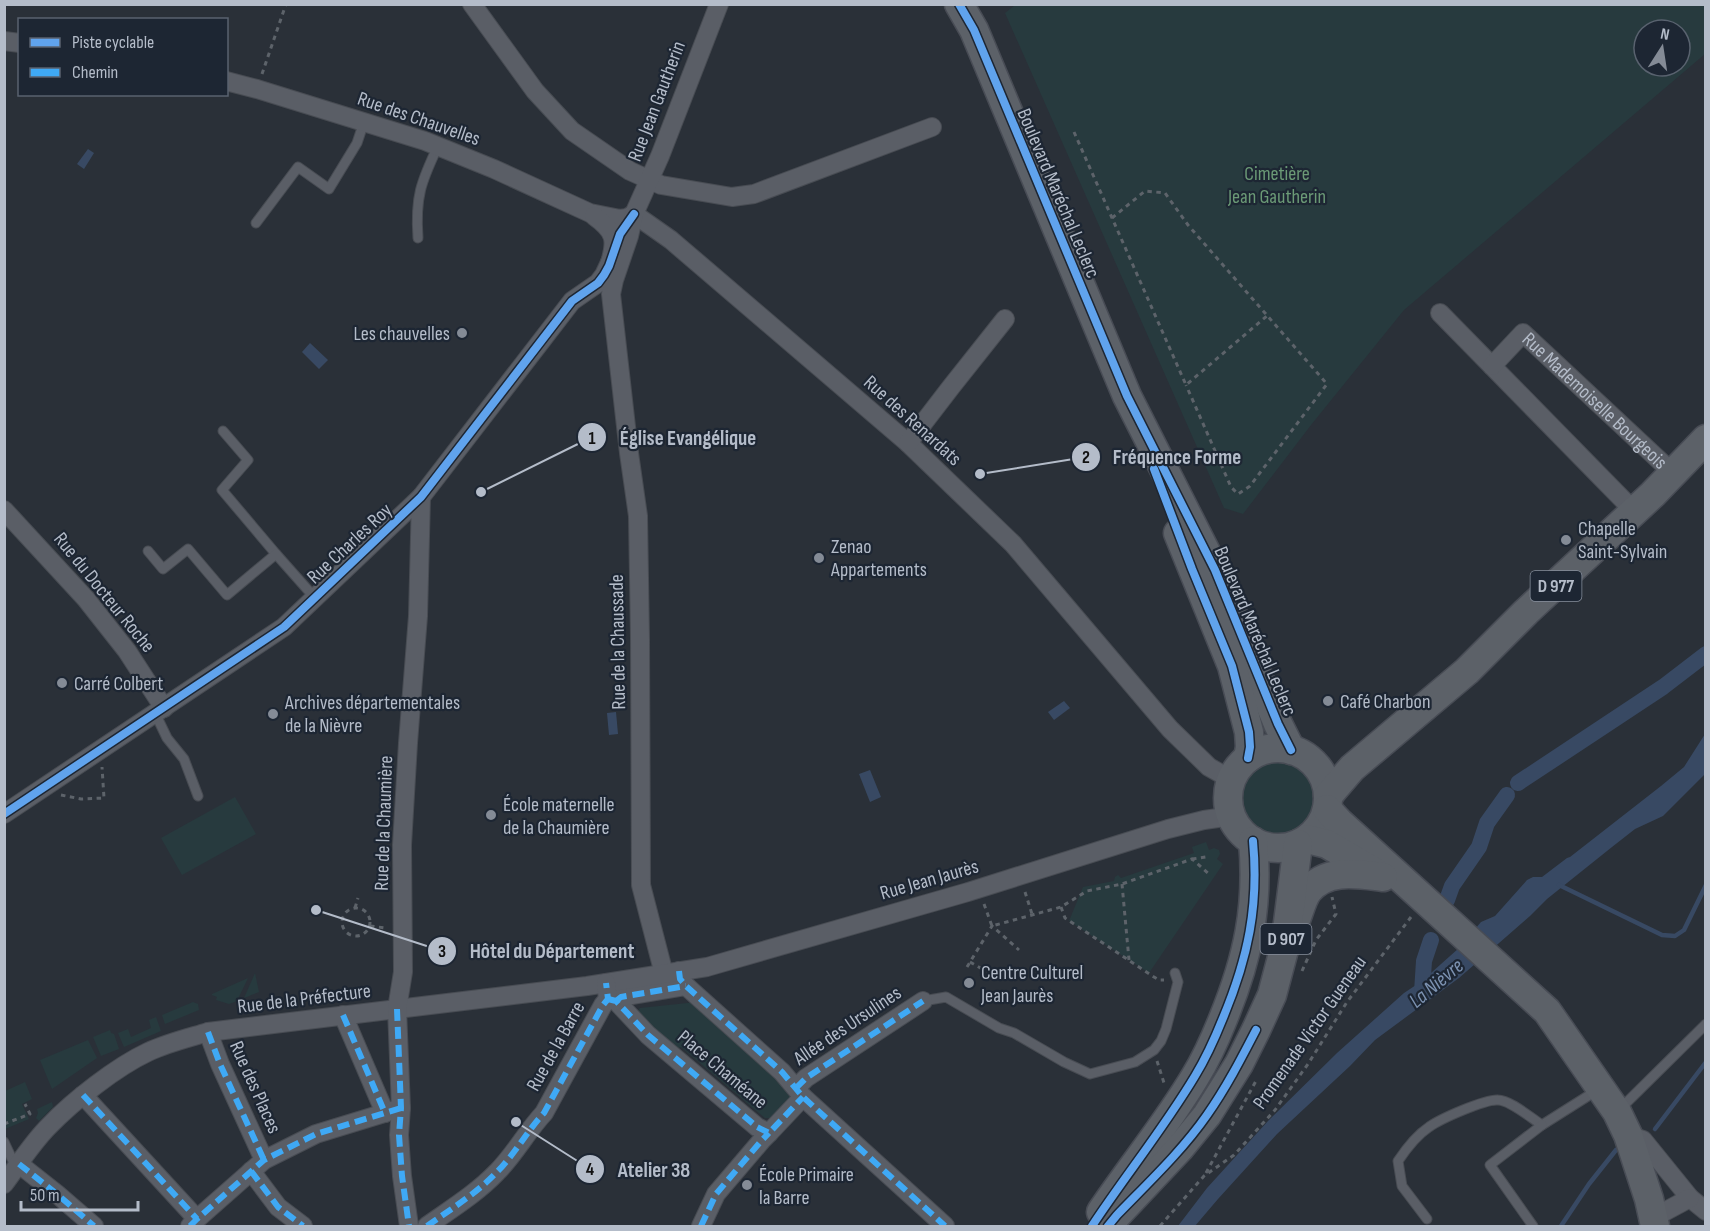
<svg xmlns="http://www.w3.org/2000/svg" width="1710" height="1231" viewBox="0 0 1710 1231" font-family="'Sofia Sans Condensed',sans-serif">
<rect width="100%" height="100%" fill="#2a3038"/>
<g fill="#273a3e" fill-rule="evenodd">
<path d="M1013,5H1705V54L1404,310L1311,425L1243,514L1224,508L1005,13L1014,6ZM1644,30H1680V66H1644Z"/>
<circle cx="1277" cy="795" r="40"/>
<polygon points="235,797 256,834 182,875 161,838"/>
<polygon points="1206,842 1209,850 1214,848 1219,850 1220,854 1217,859 1223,864 1149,973 1069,921 1083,887 1114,881 1115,877 1118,875 1121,878 1194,853 1192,847"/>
<polygon points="255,973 259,992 244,998"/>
<polygon points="248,978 237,1001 229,1004 216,1000 217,997 212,995 212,994"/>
<polygon points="193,1002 198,1004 199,1010 165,1024 162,1015"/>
<polygon points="697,1002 772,1070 791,1096 770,1118 765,1118 681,1047 674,1050 635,1014 640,1008"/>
<polygon points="156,1017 161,1031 124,1047 118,1033 128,1029 131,1037 151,1028 149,1020"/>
<polygon points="110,1030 111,1033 114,1034 119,1049 101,1056 93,1037"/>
<polygon points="88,1040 97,1058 52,1089 40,1060"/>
<polygon points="25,1082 32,1099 22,1104 29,1119 5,1129 5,1091"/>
<polygon points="52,1102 53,1107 39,1121 36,1118 38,1113 37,1109"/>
</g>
<g fill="#384963">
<polygon points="88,149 94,153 84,169 77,164"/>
<polygon points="310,343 328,360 319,369 302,352"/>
<polygon points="1064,701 1070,708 1054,720 1048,712"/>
<polygon points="616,712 618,734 609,735 607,713"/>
<polygon points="1705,734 1705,774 1663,816 1635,829 1612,847 1547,899 1530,916 1459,978 1375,1040 1350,1066 1277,1134 1218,1199 1195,1226 1178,1226 1207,1188 1268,1121 1337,1053 1404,993 1422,981 1459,948 1481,922 1495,916 1527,880 1533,877 1542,877 1567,858 1570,857 1661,786 1684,767"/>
<polygon points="870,770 881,797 870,802 859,774"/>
</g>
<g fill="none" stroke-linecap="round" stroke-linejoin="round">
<g stroke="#384963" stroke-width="4.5">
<polyline points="1559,885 1662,935 1675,936 1684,930 1706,885"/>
<polyline points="1655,1129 1706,1062"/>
<polyline points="1561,1226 1589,1184 1616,1150"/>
</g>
<g stroke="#384963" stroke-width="16">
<polyline points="1518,783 1663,687 1706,654"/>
<polyline points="1447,900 1452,886 1479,847 1487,823 1507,795"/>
<polyline points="1422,992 1424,961 1431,940"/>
</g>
<g stroke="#484c53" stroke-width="11">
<g id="service">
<polyline points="256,223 298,167 329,189 357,143 364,122"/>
<path d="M418,238C415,197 421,182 438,146"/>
<polyline points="223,431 248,460 222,490 276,554"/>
<polyline points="148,551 163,569 188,549 227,595 276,554 315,598"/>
<polyline points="155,713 167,738 184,759 198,796"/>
<polyline points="923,1001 946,997 999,1028 1014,1033 1064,1062 1090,1074 1135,1062 1154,1050 1161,1041 1166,1029 1178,982 1175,973"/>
<polyline points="1620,1109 1706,1024"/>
<polyline points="4,1142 12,1159"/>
<path d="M1427,1219L1402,1186L1398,1161C1406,1149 1417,1135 1429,1127C1440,1119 1485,1099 1498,1100C1510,1100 1531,1118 1542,1125L1599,1089"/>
<polyline points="1533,1226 1490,1165 1542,1125"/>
</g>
</g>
<g stroke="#484c53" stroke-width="20">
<g id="minor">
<polyline points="472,4 535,91 572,131 630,171 661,185 732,197 754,194 932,127"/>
<polyline points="4,41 20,43"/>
<polyline points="226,81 257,89 425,141 494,169 590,213 620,219 627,218 634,214"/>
<polyline points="634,214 671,240 908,443 1013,544 1170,729 1209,767 1232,780"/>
<path d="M594,216C616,232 617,240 609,266"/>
<polyline points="1440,313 1635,512"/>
<path id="s1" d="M1492,366L1523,333L1674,474"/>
<polyline points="908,443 951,387 1005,319"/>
<polyline points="4,510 86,599 127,651 164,708"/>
<polyline points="4,814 284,627 421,497 572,301 598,283 604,275 612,258"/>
<polyline points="679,971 680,979 686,986 782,1072 803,1097 945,1226"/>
<polyline points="664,974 641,885 640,639 638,516 629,453 611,294 614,280 629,236 634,214 660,156 719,4"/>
<polyline points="608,999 616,1001 648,1035 757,1127 769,1133 803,1097"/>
<polyline points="616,1001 621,997 686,986"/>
<polyline points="343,1015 385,1113"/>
<polyline points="208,1032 220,1064 264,1160"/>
<polyline points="796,1088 806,1078 923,1001"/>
<polyline points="83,1095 197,1219"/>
<polyline points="1628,1135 1643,1140 1690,1198 1706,1211"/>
<polyline points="19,1164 57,1194 94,1226"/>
<polyline points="251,1171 278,1207 303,1226"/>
<path d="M4,1184C19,1164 32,1143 49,1126C73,1101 116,1067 148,1052C167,1043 188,1038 208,1032L587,986L707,967L968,892L1168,829L1204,820L1232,816"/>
<polyline points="1653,1220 1664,1212 1690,1198"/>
<polyline points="190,1226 197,1219 264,1160 316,1134 401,1108"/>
<polyline points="409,1226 402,1176 399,1135 401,1108 397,1009 403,972 402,845 408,743 418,616 421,497"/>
<path d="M427,1226C451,1209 477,1193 497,1172C515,1154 527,1131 544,1113L603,1005L608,999L606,983"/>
<polyline points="701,1226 716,1194 762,1140 769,1133"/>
</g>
</g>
<g stroke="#484c55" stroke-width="31">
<g id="primary">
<polyline points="959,4 974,30 1127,396 1215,570 1278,724 1291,750"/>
<polyline points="1178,533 1232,666 1249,732 1250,747 1248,758"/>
<circle cx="1278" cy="798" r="50"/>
<polyline points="1328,796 1352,768 1467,671 1526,612 1653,494 1706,439"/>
<polyline points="1327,809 1339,822 1547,1011 1617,1112 1628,1135 1649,1199 1655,1226"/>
<polyline points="1307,839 1327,844 1375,872"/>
<path d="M1295,922C1299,913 1302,899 1308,891C1327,868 1357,874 1383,877"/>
<path d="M1101,1212C1132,1166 1167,1124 1195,1077C1206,1059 1215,1039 1223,1019C1248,958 1259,906 1253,841"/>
<polyline points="1108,1226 1117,1215 1180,1148 1207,1115 1239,1064 1256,1030 1272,995 1285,946 1298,844"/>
</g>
</g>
<g stroke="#5d636a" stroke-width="3" stroke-dasharray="4.5 4.5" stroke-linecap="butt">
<polyline points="262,74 286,4"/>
<polyline points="1074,132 1186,385 1268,315"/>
<polyline points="1112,218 1145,191 1165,193 1188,225 1327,384 1250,486 1238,494 1231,487 1186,385"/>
<polyline points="61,795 81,799 104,798 102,767"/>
<polyline points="1192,859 1206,857"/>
<polyline points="1122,884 1129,960"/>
<polyline points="1025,892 1032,914"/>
<polyline points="984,904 992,926 1061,907 1087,891 1122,884 1192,859 1210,875"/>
<polyline points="1061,907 1065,918 1154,977 1159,980 1164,980"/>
<polyline points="355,908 358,898"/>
<circle cx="356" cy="922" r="14"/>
<polyline points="370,926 386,928"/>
<polyline points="970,962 984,970 981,976"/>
<polyline points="967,967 992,926 1019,950"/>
<polyline points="1302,971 1316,940 1336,914 1332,897"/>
<polyline points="1157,1061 1165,1086"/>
<polyline points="4,1124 30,1114 25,1104"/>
<polyline points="1206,1173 1257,1079"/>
<polyline points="1160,1226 1204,1176 1234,1155 1275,1110 1308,1064 1347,1002 1411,917"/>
</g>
<use href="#service" stroke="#5a5e66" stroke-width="9"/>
<use href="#minor" stroke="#5a5e66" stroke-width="18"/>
<use href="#primary" stroke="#5c6168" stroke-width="28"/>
<g stroke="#3fa9f5" stroke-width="6" stroke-dasharray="12 6" stroke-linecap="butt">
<polyline points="679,971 680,979 686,986 782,1072 803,1097 945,1226"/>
<polyline points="608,999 616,1001 648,1035 757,1127 769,1133 803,1097"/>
<polyline points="616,1001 621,997 686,986"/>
<polyline points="397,1009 401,1108 399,1135 402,1176 409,1226"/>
<polyline points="343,1015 385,1113"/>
<polyline points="208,1032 220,1064 264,1160"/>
<polyline points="796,1088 806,1078 923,1001"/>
<polyline points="83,1095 197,1219"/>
<polyline points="19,1164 57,1194 94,1226"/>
<polyline points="251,1171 278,1207 303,1226"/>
<polyline points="190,1226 197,1219 264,1160 316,1134 401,1108"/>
<path d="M427,1226C451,1209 477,1193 497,1172C515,1154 527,1131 544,1113L603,1005L608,999L606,983"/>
<polyline points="701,1226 716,1194 762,1140 769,1133"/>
</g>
<g stroke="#1d2633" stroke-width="11">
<g id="cycleway">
<polyline points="959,4 974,30 1127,396 1215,570 1278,724 1291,750"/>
<polyline points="1154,469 1192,569 1232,666 1249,732 1250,747 1248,758"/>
<polyline points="4,814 284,627 421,497 572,301 598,283 604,275 609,266 620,234 634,214"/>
<path d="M1092,1226C1125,1176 1164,1128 1195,1076C1206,1058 1215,1038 1223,1018C1248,958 1259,906 1253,841"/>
<path d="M1108,1226L1117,1215C1148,1183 1182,1151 1207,1115C1226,1088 1241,1059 1256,1030"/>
</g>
</g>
<use href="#cycleway" stroke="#60a3ed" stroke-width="8"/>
</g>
<g fill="#848b96" stroke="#1d2633" stroke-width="2">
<circle cx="462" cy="333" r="6"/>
<circle cx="1566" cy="540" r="6"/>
<circle cx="819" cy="558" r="6"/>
<circle cx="62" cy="683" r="6"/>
<circle cx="1328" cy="701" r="6"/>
<circle cx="273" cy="714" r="6"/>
<circle cx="491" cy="815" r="6"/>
<circle cx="969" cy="983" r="6"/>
<circle cx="747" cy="1185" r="6"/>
</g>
<g text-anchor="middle" stroke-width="4.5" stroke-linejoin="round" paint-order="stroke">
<g fill="#1d2633" stroke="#878f9c" stroke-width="1.5">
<rect x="1530.5" y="571" width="51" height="30" rx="4.5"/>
<rect x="1260.5" y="924" width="51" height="30" rx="4.5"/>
</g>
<g font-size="18" font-weight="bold" fill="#b4bcc9">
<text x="1556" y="592">D 977</text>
<text x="1286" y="945">D 907</text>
</g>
<g font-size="20" fill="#b4bcc9" stroke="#1d2633">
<text transform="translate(656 101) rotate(-69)" y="7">Rue Jean Gautherin</text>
<text transform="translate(419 118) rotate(19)" y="7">Rue des Chauvelles</text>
<text transform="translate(1059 193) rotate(67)" y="7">Boulevard Maréchal Leclerc</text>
<text dy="7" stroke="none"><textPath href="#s1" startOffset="144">Rue Mademoiselle Bourgeois</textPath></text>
<text transform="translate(913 420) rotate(42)" y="7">Rue des Renardats</text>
<text transform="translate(349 543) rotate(-43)" y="7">Rue Charles Roy</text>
<text transform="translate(105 592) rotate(51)" y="7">Rue du Docteur Roche</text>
<text transform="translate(1256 631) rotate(67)" y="7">Boulevard Maréchal Leclerc</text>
<text transform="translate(617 642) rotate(-91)" y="7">Rue de la Chaussade</text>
<text transform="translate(383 823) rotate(-88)" y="7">Rue de la Chaumière</text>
<text transform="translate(929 879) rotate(-16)" y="7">Rue Jean Jaurès</text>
<text transform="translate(304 998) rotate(-7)" y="7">Rue de la Préfecture</text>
<text transform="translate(847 1025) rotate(-34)" y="7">Allée des Ursulines</text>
<text transform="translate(1309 1032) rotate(-55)" y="7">Promenade Victor Gueneau</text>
<text transform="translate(555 1046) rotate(-61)" y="7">Rue de la Barre</text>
<text transform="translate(723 1069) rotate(40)" y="7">Place Chaméane</text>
<text transform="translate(256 1087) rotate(66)" y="7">Rue des Places</text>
</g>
<g font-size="20" fill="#6b9a76" stroke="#1d2633">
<text x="1277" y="180">Cimetière<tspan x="1277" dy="23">Jean Gautherin</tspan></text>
</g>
<g font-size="20" fill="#b4bcc9" stroke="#1d2633" text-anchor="start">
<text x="450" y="340" text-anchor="end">Les chauvelles</text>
<text x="1578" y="535">Chapelle<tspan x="1578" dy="23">Saint-Sylvain</tspan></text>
<text x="831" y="553">Zenao<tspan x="831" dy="23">Appartements</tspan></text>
<text x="74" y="690">Carré Colbert</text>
<text x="1340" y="708">Café Charbon</text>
<text x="285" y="709">Archives départementales<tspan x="285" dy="23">de la Nièvre</tspan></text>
<text x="503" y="811">École maternelle<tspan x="503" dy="23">de la Chaumière</tspan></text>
<text x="981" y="979">Centre Culturel<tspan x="981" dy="23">Jean Jaurès</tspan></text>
<text x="759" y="1181">École Primaire<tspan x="759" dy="23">la Barre</tspan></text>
</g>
<g font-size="21" font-style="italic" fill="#7c92b1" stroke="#1d2633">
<text transform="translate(1436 983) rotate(-40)" y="7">La Nièvre</text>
</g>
</g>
<path fill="none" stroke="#b4bcc9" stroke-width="2" d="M481 492L592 437M980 474L1086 457M316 910L442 951M516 1122L590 1169"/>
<g fill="#b4bcc9" stroke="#1d2633" stroke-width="2">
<circle cx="481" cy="492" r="6"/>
<circle cx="980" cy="474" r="6"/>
<circle cx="316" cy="910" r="6"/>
<circle cx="516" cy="1122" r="6"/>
<circle cx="592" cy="437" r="15"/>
<circle cx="1086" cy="457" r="15"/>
<circle cx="442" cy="951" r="15"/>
<circle cx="590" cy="1169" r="15"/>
</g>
<g font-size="18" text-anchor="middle" font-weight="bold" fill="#111">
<text x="592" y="444">1</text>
<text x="1086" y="463">2</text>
<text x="442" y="957">3</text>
<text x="590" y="1175">4</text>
</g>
<g font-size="21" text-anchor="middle" font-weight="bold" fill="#b4bcc9" stroke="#1d2633" stroke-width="4.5" stroke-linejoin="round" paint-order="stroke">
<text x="688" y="445">Église Evangélique</text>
<text x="1177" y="464">Fréquence Forme</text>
<text x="552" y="958">Hôtel du Département</text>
<text x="654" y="1177">Atelier 38</text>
</g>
<rect width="1710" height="1231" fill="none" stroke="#b4bcc9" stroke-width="12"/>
<rect x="18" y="18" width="210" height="78" fill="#1d2633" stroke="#59626f" stroke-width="1.5"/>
<rect x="30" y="38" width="30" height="9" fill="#60a3ed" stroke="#59626f" stroke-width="1.5"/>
<text x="72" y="48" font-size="18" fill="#b4bcc9">Piste cyclable</text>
<rect x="30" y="68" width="30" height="9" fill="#3fa9f5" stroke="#59626f" stroke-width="1.5"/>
<text x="72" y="78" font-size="18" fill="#b4bcc9">Chemin</text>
<g transform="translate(1662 48) rotate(12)"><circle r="28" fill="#1d2633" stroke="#59626f" stroke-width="1.5"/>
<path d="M0-4.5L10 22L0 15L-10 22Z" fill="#848b96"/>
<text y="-9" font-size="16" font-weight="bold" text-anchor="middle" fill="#b4bcc9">N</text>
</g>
<path d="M21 1201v9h117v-9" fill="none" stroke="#b4bcc9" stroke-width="3"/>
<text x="30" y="1201" font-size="18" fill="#b4bcc9" stroke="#1d2633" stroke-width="4.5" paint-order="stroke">50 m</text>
</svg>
